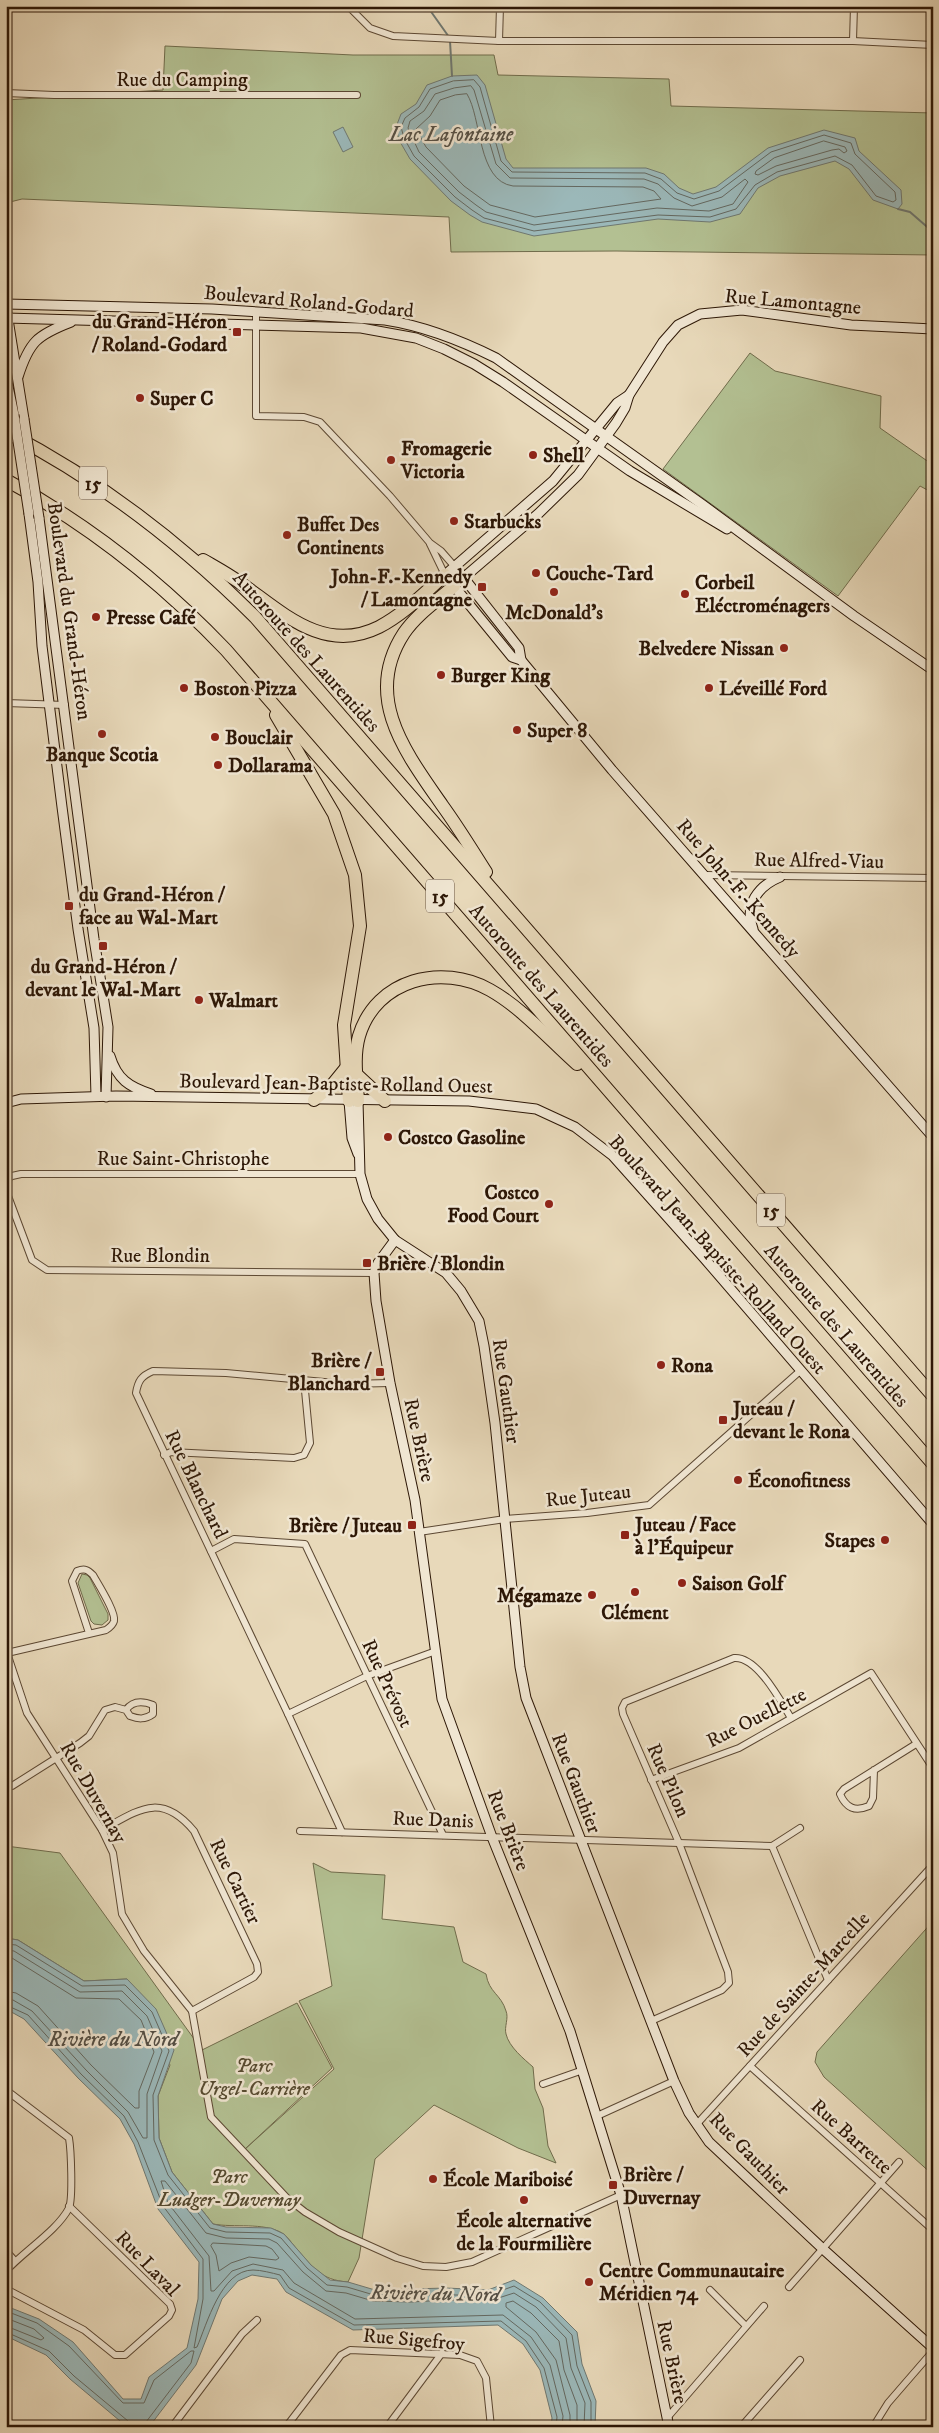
<svg xmlns="http://www.w3.org/2000/svg" width="939" height="2433" viewBox="0 0 939 2433" font-family="'IM FELL DW Pica',serif">
<rect width="100%" height="100%" fill="#e8d9ba"/>
<filter id="stains"><feTurbulence type="fractalNoise" baseFrequency=".004" numOctaves="4"/><feColorMatrix values="0 0 0 0 .2 0 0 0 0 .09 0 0 0 0 .02 0 0 0 .5 -.17"/></filter>
<radialGradient id="worn" r=".72"><stop offset=".6" stop-color="#630" stop-opacity="0"/><stop offset="1" stop-color="#630" stop-opacity=".3"/></radialGradient>
<g fill="#b3c092" stroke="#706c4c">
<polygon points="165,46 353,55 494,55 498,75 669,79 671,106 933,113 933,255 616,251 451,252 449,217 22,199 6,203 6,100 163,90"/>
<polygon points="750,353 775,371 881,396 880,428 933,465 933,493 920,486 838,596 663,469"/>
<polygon points="82,1574 87,1575 90,1578 108,1614 108,1620 102,1625 94,1624 91,1621 78,1583"/>
<path d="M6,1846L60,1853L197,2043L200,2051L297,2003L332,2068L244,2150L334,2069L299,2001L332,1986L313,1863L331,1872L385,1875L382,1919L454,1927L463,1962L486,1974C489,1993 501,1994 506,2011C509,2018 504,2027 506,2034C509,2047 524,2059 533,2067L535,2089L543,2108L548,2146L556,2163L518,2148L434,2105L375,2159L359,2258L348,2282C320,2280 313,2267 295,2247C291,2242 287,2236 282,2233C263,2222 234,2228 213,2224L172,2172L159,2138L158,2096L170,2065L127,1979L84,1981L18,1940L6,1938Z"/>
<polygon points="933,1921 933,2175 824,2077 815,2062 817,2052"/>
</g>
<g fill="#9bb8b9" stroke="#6f7871">
<polygon points="477,75 485,85 506,159 513,168 646,168 664,174 679,188 693,194 716,187 768,148 824,130 855,138 859,151 901,190 902,204 898,209 873,200 849,169 835,161 780,176 758,188 740,214 710,222 658,219 534,236 482,222 470,215 451,201 410,159 399,140 396,127 401,114 416,104 427,85 452,76"/>
<polygon points="343,127 353,147 343,152 333,132"/>
<polygon points="6,1938 18,1940 84,1981 127,1979 156,2009 174,2050 158,2096 159,2138 172,2172 213,2224 226,2227 271,2228 284,2234 311,2265 330,2280 348,2282 375,2290 446,2288 488,2290 514,2280 543,2298 577,2332 582,2364 596,2401 595,2427 551,2427 552,2418 540,2370 523,2344 498,2325 353,2330 286,2292 277,2279 252,2275 238,2281 222,2299 196,2365 149,2427 126,2426 70,2379 46,2355 6,2336 6,2306 39,2319 73,2342 123,2399 141,2399 149,2377 187,2348 198,2299 199,2262 158,2209 134,2144 120,2119 78,2078 24,2019 6,2009"/>
</g>
<g fill="none" stroke-linecap="round" stroke-linejoin="round">
<g stroke="#646860" stroke-width="1">
<polygon points="474,80 480,87 501,161 512,172 645,173 661,179 677,193 694,199 719,191 771,152 824,135 851,143 855,154 895,192 896,200 893,202 876,196 852,165 835,156 777,172 755,185 736,209 710,217 658,215 534,231 484,218 472,210 455,197 414,156 404,138 401,127 405,118 419,107 430,89 453,81"/>
<polygon points="471,86 474,90 496,164 510,178 644,179 658,184 674,198 692,206 722,197 745,179 748,182 733,204 709,211 657,208 534,225 486,212 476,205 459,192 419,152 408,128 410,121 424,111 435,94 454,88"/>
<path d="M467,94C482,118 477,181 513,186L643,187L654,191L661,199L535,217L490,205L464,186L426,147L416,129L430,116L440,100L455,95Z"/>
<polygon points="824,141 845,147 847,151 844,153 839,149 832,150 776,166 758,175 755,174 756,171 774,158"/>
<polyline points="6,1944 16,1945 82,1986 125,1985 152,2012 169,2051 153,2095 154,2140 168,2175 210,2228 226,2232 270,2233 281,2238 307,2268 327,2285 347,2287 374,2295 489,2295 514,2286 540,2302 572,2335 577,2366 591,2402 591,2427"/>
<polyline points="6,1950 14,1951 80,1992 122,1991 147,2016 162,2051 147,2094 147,2138 143,2138 128,2112 86,2070 32,2011 13,2000 6,1999"/>
<polyline points="6,1957 12,1958 76,1998 119,1999 141,2020 154,2052 139,2091 139,2108 135,2108 91,2065 38,2006 16,1993 6,1991"/>
<path d="M6,2005L28,2015L81,2074L124,2116L138,2142L163,2206L203,2259V2299L194,2348L197,2347C207,2324 221,2270 253,2270C261,2270 272,2273 280,2275L289,2288L354,2325L501,2321L526,2341L544,2368L557,2417L556,2427"/>
<polygon points="213,2243 266,2246 272,2249 279,2258 276,2260 249,2257 231,2263 219,2271 216,2255 211,2246"/>
<polyline points="6,2311 37,2323 69,2346 123,2403 144,2403 154,2380 191,2351 194,2351 191,2363 146,2422 145,2427"/>
<polyline points="6,2318 34,2329 44,2338 41,2340 6,2326"/>
<polyline points="6,2332 49,2351 74,2376 128,2421 130,2427"/>
<polyline points="562,2427 563,2416 550,2365 531,2337 503,2315 355,2319 294,2283 283,2270 253,2264 232,2271 214,2291 211,2291 209,2256 168,2203 161,2181 165,2181 206,2233 226,2238 269,2239 277,2243 303,2272 326,2291 346,2293 373,2301 411,2302 446,2300 489,2301 514,2293 536,2307 566,2338 571,2368 585,2403 584,2427"/>
<polyline points="570,2427 570,2415 556,2360 536,2332 506,2307 506,2303 513,2301 531,2313 559,2341 564,2370 577,2405 577,2427"/>
</g>
<g stroke="#6f7871" stroke-width="2">
<polyline points="427,6 449,37"/>
<polyline points="450,41 452,76"/>
<polyline points="898,209 910,212 933,232"/>
</g>
<g stroke="#5c4833" stroke-width="8">
<g id="street">
<polyline points="348,6 370,28 393,36 499,41 853,41 933,45"/>
<polyline points="499,41 500,6"/>
<polyline points="853,41 854,6"/>
<polyline points="6,93 54,95 357,95"/>
<polyline points="256,312 256,416 304,417 320,422 390,496 430,543 441,551 455,567"/>
<polyline points="430,544 445,575"/>
<polyline points="6,703 65,705"/>
<polyline points="705,875 933,878"/>
<polyline points="6,1180 12,1176 21,1174 360,1174"/>
<polyline points="6,1182 8,1196 32,1260 47,1270 374,1273"/>
<polyline points="164,1455 171,1452 294,1458 304,1455 310,1443 304,1380"/>
<polyline points="419,1532 505,1519 587,1513 649,1505 800,1371"/>
<polyline points="211,1551 234,1539 305,1544 443,1835"/>
<polyline points="6,1650 27,1713 102,1830 113,1853 122,1914 144,1951 192,2011 211,2117 287,2198 305,2212 339,2232 397,2258 423,2266 446,2267 472,2262 621,2195"/>
<path d="M7,1653L106,1630C109,1628 113,1625 114,1621C116,1612 98,1584 93,1575C88,1570 85,1568 77,1571L72,1581L89,1633"/>
<polyline points="288,1714 367,1676 436,1651"/>
<path d="M874,1770L873,1798L869,1806C855,1812 846,1808 840,1794L844,1789L916,1744"/>
<polyline points="651,1780 739,1748 871,1673 933,1768"/>
<path d="M6,1787L12,1786L80,1743L89,1736L105,1710L115,1707L126,1710C133,1700 143,1701 153,1705V1714C145,1720 138,1719 130,1716L126,1710"/>
<path d="M102,1830C140,1809 161,1792 194,1831L257,1964L258,1972L254,1977L192,2011"/>
<polyline points="300,1831 772,1846 800,1828"/>
<path d="M342,1832L288,1714L136,1393C138,1381 141,1376 153,1371L226,1373L346,1384L390,1383"/>
<polyline points="772,1846 828,1980"/>
<path d="M651,2021L722,1990L729,1983L728,1972L679,1843L623,1714L622,1708L625,1702L734,1658C757,1656 780,1700 791,1718"/>
<polyline points="750,2066 933,2230"/>
<polyline points="543,2084 583,2070"/>
<path d="M6,2090L69,2138C71,2150 73,2198 69,2208C57,2231 24,2251 6,2271"/>
<polyline points="597,2116 674,2081"/>
<polyline points="696,2125 933,1865"/>
<polyline points="6,2251 15,2261"/>
<polyline points="789,2287 899,2162"/>
<polyline points="6,2289 84,2330 115,2355 125,2355 169,2316 172,2310 170,2304 69,2206"/>
<polyline points="710,2290 746,2326"/>
<polyline points="667,2418 764,2306"/>
<polyline points="172,2427 242,2334 257,2320"/>
<polyline points="286,2427 341,2355 350,2350 460,2355 477,2361 486,2378 491,2427"/>
<polyline points="387,2427 442,2353"/>
<polyline points="741,2427 800,2360"/>
<polyline points="873,2427 888,2403 933,2351"/>
</g>
</g>
<g stroke="#2d1706" stroke-width="11">
<g id="secondary">
<path d="M6,304L212,309L385,320C424,326 460,340 496,358L703,505L854,616L933,670"/>
<polyline points="7,313 24,419"/>
<polyline points="6,318 361,328 416,338 444,349 474,364 503,382 630,471 727,529"/>
<polyline points="6,377 14,415"/>
<path d="M18,377C29,342 37,335 71,322"/>
<polyline points="629,395 617,403 553,481 445,575 512,657 521,660 612,770 933,1137"/>
<polyline points="29,514 38,582 42,646 62,807 78,929 94,1028 96,1096"/>
<polyline points="39,518 94,939 108,1027 106,1097"/>
<polyline points="460,573 519,648 521,660"/>
<polyline points="454,586 538,514 578,475 616,423 625,408 629,395 663,342 678,325 700,314 742,310 851,325 933,329"/>
<path d="M753,929C744,905 758,886 780,877"/>
<path d="M110,1056C117,1079 129,1087 151,1094"/>
<polyline points="349,1101 352,1138 358,1154"/>
<polyline points="358,1101 360,1174 367,1199 378,1219 395,1240 446,1273 461,1291 479,1321 484,1346 495,1423 520,1667 526,1698 674,2081 689,2113 709,2142 823,2249 933,2348"/>
<polyline points="6,1103 21,1099 116,1096 469,1101 536,1109 575,1127 613,1156 704,1258 933,1524"/>
<polyline points="395,1240 378,1263 374,1273 376,1301 390,1383 415,1500 442,1699 492,1837 570,2031 621,2195 669,2427"/>
</g>
</g>
<g stroke="#2d1706" stroke-width="14">
<g id="highway">
<path d="M6,432C99,480 181,543 255,617L933,1396"/>
<path d="M6,480C88,524 162,583 226,650L933,1464"/>
<path d="M203,560C215,567 228,574 239,582C281,611 323,655 379,627C404,614 424,593 445,575"/>
<path d="M454,586C437,601 417,614 404,633C362,697 406,753 442,805C458,827 472,850 486,872"/>
<polyline points="276,715 334,814 355,875 360,926 344,1025 349,1101"/>
<polyline points="357,1075 385,1101"/>
<polyline points="314,1100 333,1084 346,1068"/>
<path d="M358,1101C357,1080 353,1057 359,1036C376,979 442,963 490,990C522,1008 549,1039 577,1064"/>
</g>
</g>
<use href="#street" stroke="#f0e6d2" stroke-width="6"/>
<use href="#secondary" stroke="#f0e6d2" stroke-width="9"/>
<use href="#highway" stroke="#e8d9ba" stroke-width="12"/>
<g stroke="#2d1706" stroke-width="11" stroke-linecap="butt">
<g id="secondary-bridge">
<polyline points="14,415 29,514"/>
<polyline points="24,419 39,518"/>
</g>
</g>
<use href="#secondary-bridge" stroke="#f0e6d2" stroke-width="9"/>
</g>
<g fill="#8f2418" stroke="#f0e6d2" stroke-width="2">
<rect x="232" y="327" width="10" height="10" rx="2.5"/>
<circle cx="140" cy="398" r="5"/>
<circle cx="533" cy="455" r="5"/>
<circle cx="391" cy="460" r="5"/>
<circle cx="454" cy="521" r="5"/>
<circle cx="287" cy="535" r="5"/>
<circle cx="536" cy="573" r="5"/>
<rect x="477" y="582" width="10" height="10" rx="2.5"/>
<circle cx="554" cy="592" r="5"/>
<circle cx="685" cy="594" r="5"/>
<circle cx="96" cy="617" r="5"/>
<circle cx="784" cy="648" r="5"/>
<circle cx="441" cy="675" r="5"/>
<circle cx="184" cy="688" r="5"/>
<circle cx="709" cy="688" r="5"/>
<circle cx="517" cy="730" r="5"/>
<circle cx="102" cy="734" r="5"/>
<circle cx="215" cy="737" r="5"/>
<circle cx="218" cy="765" r="5"/>
<rect x="64" y="901" width="10" height="10" rx="2.5"/>
<rect x="98" y="941" width="10" height="10" rx="2.5"/>
<circle cx="199" cy="1000" r="5"/>
<circle cx="388" cy="1137" r="5"/>
<circle cx="549" cy="1204" r="5"/>
<rect x="362" y="1258" width="10" height="10" rx="2.5"/>
<circle cx="661" cy="1365" r="5"/>
<rect x="375" y="1367" width="10" height="10" rx="2.5"/>
<rect x="718" y="1415" width="10" height="10" rx="2.5"/>
<circle cx="738" cy="1480" r="5"/>
<rect x="407" y="1520" width="10" height="10" rx="2.5"/>
<rect x="620" y="1530" width="10" height="10" rx="2.5"/>
<circle cx="885" cy="1540" r="5"/>
<circle cx="682" cy="1583" r="5"/>
<circle cx="635" cy="1592" r="5"/>
<circle cx="592" cy="1595" r="5"/>
<circle cx="433" cy="2179" r="5"/>
<rect x="608" y="2180" width="10" height="10" rx="2.5"/>
<circle cx="524" cy="2200" r="5"/>
<circle cx="589" cy="2282" r="5"/>
</g>
<g text-anchor="middle" stroke-width="5" stroke-linejoin="round" paint-order="stroke">
<g fill="#f0e6d2" stroke="#685543" stroke-width="1">
<rect x="79" y="466.5" width="28" height="33" rx="4"/>
<rect x="426" y="879.5" width="28" height="33" rx="4"/>
<rect x="757" y="1193.5" width="28" height="33" rx="4"/>
</g>
<g font-size="19" font-weight="bold" fill="#2d1706">
<text x="93" y="490">15</text>
<text x="440" y="903">15</text>
<text x="771" y="1217">15</text>
</g>
<g font-size="20" fill="#2d1706" stroke="#f0e6d2">
<text x="182" y="86">Rue du Camping</text>
<text transform="translate(309 301) rotate(5)" y="7">Boulevard Roland-Godard</text>
<text transform="translate(793 301) rotate(5)" y="7">Rue Lamontagne</text>
<text transform="translate(70 611) rotate(82)" y="7">Boulevard du Grand-Héron</text>
<text transform="translate(307 651) rotate(48)" y="7">Autoroute des Laurentides</text>
<text transform="translate(819 860) rotate(1)" y="7">Rue Alfred-Viau</text>
<text transform="translate(739 888) rotate(49)" y="7">Rue John-F.-Kennedy</text>
<text transform="translate(542 985) rotate(49)" y="7">Autoroute des Laurentides</text>
<text transform="translate(336 1083) rotate(1)" y="7">Boulevard Jean-Baptiste-Rolland Ouest</text>
<text x="183" y="1165">Rue Saint-Christophe</text>
<text transform="translate(718 1254) rotate(48)" y="7">Boulevard Jean-Baptiste-Rolland Ouest</text>
<text x="160" y="1262">Rue Blondin</text>
<text transform="translate(837 1325) rotate(49)" y="7">Autoroute des Laurentides</text>
<text transform="translate(507 1391) rotate(82)" y="7">Rue Gauthier</text>
<text transform="translate(420 1440) rotate(78)" y="7">Rue Brière</text>
<text transform="translate(197 1484) rotate(64)" y="7">Rue Blanchard</text>
<text transform="translate(588 1495) rotate(-6)" y="7">Rue Juteau</text>
<text transform="translate(388 1683) rotate(65)" y="7">Rue Prévost</text>
<text transform="translate(756 1717) rotate(-27)" y="7">Rue Ouellette</text>
<text transform="translate(669 1780) rotate(66)" y="7">Rue Pilon</text>
<text transform="translate(577 1783) rotate(69)" y="7">Rue Gauthier</text>
<text transform="translate(94 1792) rotate(60)" y="7">Rue Duvernay</text>
<text transform="translate(433 1819) rotate(2)" y="7">Rue Danis</text>
<text transform="translate(509 1830) rotate(69)" y="7">Rue Brière</text>
<text transform="translate(236 1881) rotate(64)" y="7">Rue Cartier</text>
<text transform="translate(803 1984) rotate(-48)" y="7">Rue de Sainte-Marcelle</text>
<text transform="translate(852 2136) rotate(42)" y="7">Rue Barrette</text>
<text transform="translate(750 2153) rotate(46)" y="7">Rue Gauthier</text>
<text transform="translate(148 2263) rotate(46)" y="7">Rue Laval</text>
<text transform="translate(414 2339) rotate(5)" y="7">Rue Sigefroy</text>
<text transform="translate(673 2362) rotate(78)" y="7">Rue Brière</text>
</g>
<g font-size="20" font-weight="bold" fill="#2d1706" stroke="#f0e6d2" text-anchor="start">
<text x="227" y="328" text-anchor="end">du Grand-Héron<tspan x="227" dy="23">/ Roland-Godard</tspan></text>
<text x="150" y="405">Super C</text>
<text x="401" y="455">Fromagerie<tspan x="401" dy="23">Victoria</tspan></text>
<text x="543" y="462">Shell</text>
<text x="464" y="528">Starbucks</text>
<text x="297" y="531">Buffet Des<tspan x="297" dy="23">Continents</tspan></text>
<text x="546" y="580">Couche-Tard</text>
<text x="472" y="583" text-anchor="end">John-F.-Kennedy<tspan x="472" dy="23">/ Lamontagne</tspan></text>
<text x="695" y="589">Corbeil<tspan x="695" dy="23">Eléctroménagers</tspan></text>
<text x="554" y="619" text-anchor="middle">McDonald's</text>
<text x="106" y="624">Presse Café</text>
<text x="774" y="655" text-anchor="end">Belvedere Nissan</text>
<text x="451" y="682">Burger King</text>
<text x="194" y="695">Boston Pizza</text>
<text x="719" y="695">Léveillé Ford</text>
<text x="527" y="737">Super 8</text>
<text x="225" y="744">Bouclair</text>
<text x="102" y="761" text-anchor="middle">Banque Scotia</text>
<text x="228" y="772">Dollarama</text>
<text x="79" y="901">du Grand-Héron /<tspan x="79" dy="23">face au Wal-Mart</tspan></text>
<text x="103" y="973" text-anchor="middle">du Grand-Héron /<tspan x="103" dy="23">devant le Wal-Mart</tspan></text>
<text x="209" y="1007">Walmart</text>
<text x="398" y="1144">Costco Gasoline</text>
<text x="539" y="1199" text-anchor="end">Costco<tspan x="539" dy="23">Food Court</tspan></text>
<text x="377" y="1270">Brière / Blondin</text>
<text x="370" y="1367" text-anchor="end">Brière /<tspan x="370" dy="23">Blanchard</tspan></text>
<text x="671" y="1372">Rona</text>
<text x="733" y="1415">Juteau /<tspan x="733" dy="23">devant le Rona</tspan></text>
<text x="748" y="1487">Éconofitness</text>
<text x="635" y="1531">Juteau / Face<tspan x="635" dy="23">à l'Équipeur</tspan></text>
<text x="402" y="1532" text-anchor="end">Brière / Juteau</text>
<text x="875" y="1547" text-anchor="end">Stapes</text>
<text x="692" y="1590">Saison Golf</text>
<text x="582" y="1602" text-anchor="end">Mégamaze</text>
<text x="635" y="1619" text-anchor="middle">Clément</text>
<text x="623" y="2181">Brière /<tspan x="623" dy="23">Duvernay</tspan></text>
<text x="443" y="2186">École Mariboisé</text>
<text x="524" y="2227" text-anchor="middle">École alternative<tspan x="524" dy="23">de la Fourmilière</tspan></text>
<text x="599" y="2277">Centre Communautaire<tspan x="599" dy="23">Méridien 74</tspan></text>
</g>
<g font-size="20" font-style="italic" fill="#554a30" stroke="#f0e6d2">
<text x="254" y="2072">Parc<tspan x="254" dy="23">Urgel-Carrière</tspan></text>
<text x="229" y="2183">Parc<tspan x="229" dy="23">Ludger-Duvernay</tspan></text>
</g>
<g font-size="21" font-style="italic" fill="#544f45" stroke="#f0e6d2">
<text x="451" y="141">Lac Lafontaine</text>
<text x="113" y="2046">Rivière du Nord</text>
<text transform="translate(435 2293) rotate(1)" y="7">Rivière du Nord</text>
</g>
</g>
<rect width="939" height="2433" fill="none" stroke="#e8d9ba" stroke-width="25"/>
<rect x="8" y="8" width="924" height="2418" fill="none" stroke="#2d1706" stroke-width="2.5"/>
<rect x="12" y="12" width="914" height="2408" fill="none" stroke="#2d1706"/>
<rect width="100%" height="100%" filter="url(#stains)"/>
<rect width="100%" height="100%" fill="url(#worn)"/>
</svg>
